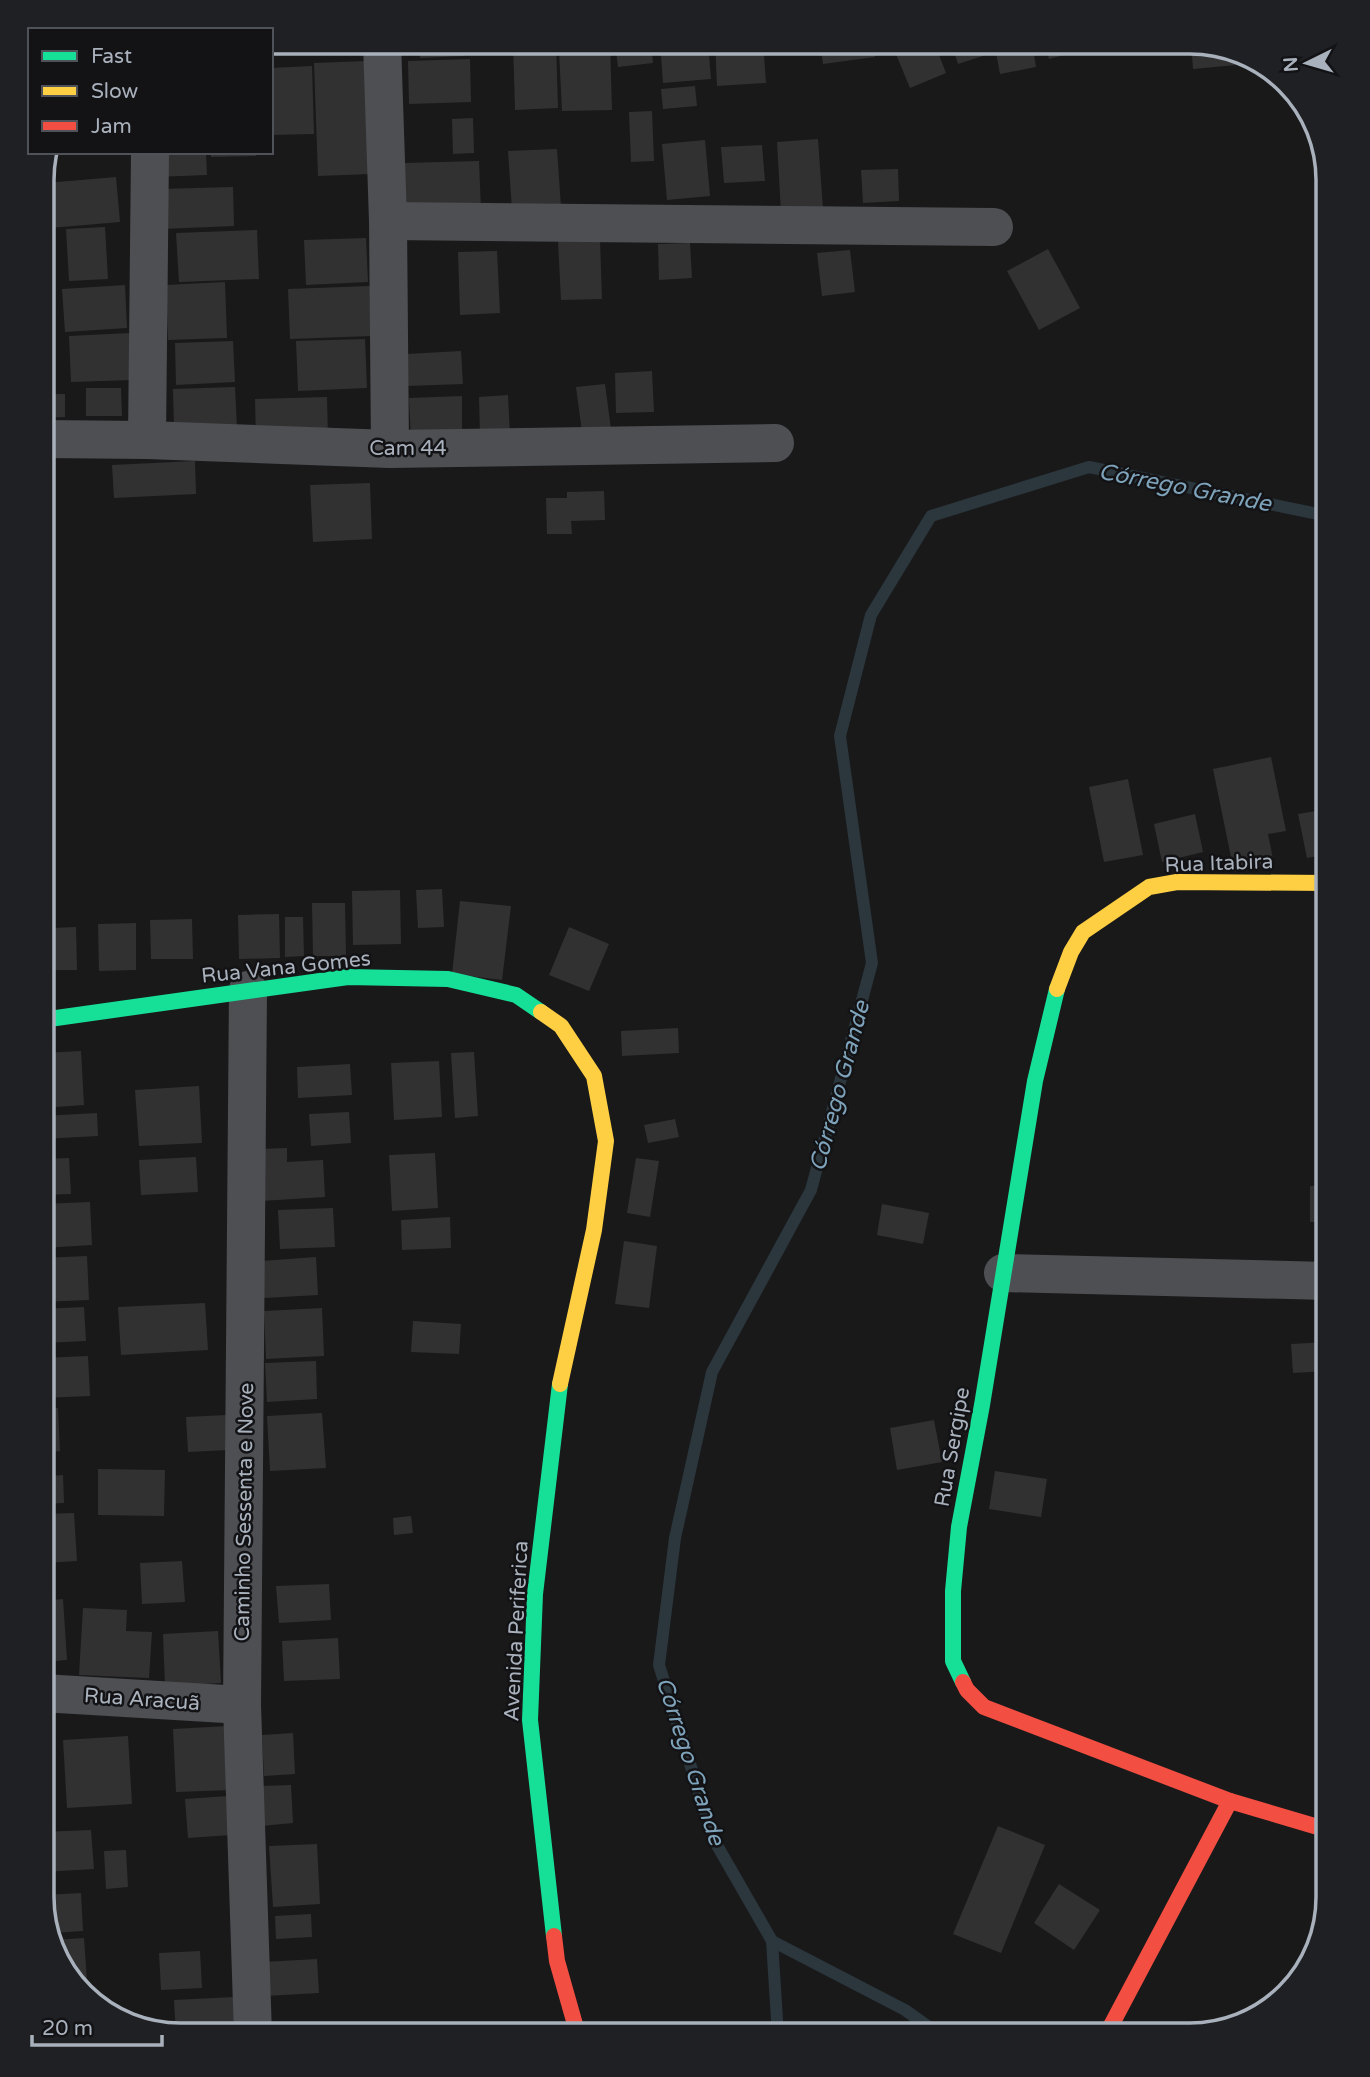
<svg xmlns="http://www.w3.org/2000/svg" width="1370" height="2077" viewBox="0 0 1370 2077" font-family="'Varela Round',sans-serif">
<rect width="100%" height="100%" fill="#19191a"/>
<g fill="none" stroke-linecap="round" stroke-linejoin="round">
<g stroke="#2b373d" stroke-width="12">
<polyline points="772,1941 905,2010 940,2035"/>
<polyline points="778,2035 772,1941 714,1840 659,1665 675,1538 712,1372 811,1190 872,963 840,736 871,615 931,516 1089,467 1328,516"/>
</g>
</g>
<g fill="#313132">
<polygon points="405,42 500,42 500,45 463,47 464,56 420,58 419,48 405,48"/>
<polygon points="513,42 556,42 558,108 515,110"/>
<polygon points="567,42 610,42 612,110 562,111 559,51 567,51"/>
<polygon points="615,42 651,42 653,63 618,67"/>
<polygon points="660,42 708,42 711,79 663,83"/>
<polygon points="715,42 763,42 766,83 717,86"/>
<polygon points="820,42 873,42 875,57 823,64"/>
<polygon points="891,42 934,42 946,73 910,88"/>
<polygon points="951,42 982,42 986,55 958,64"/>
<polygon points="994,42 1032,42 1036,67 1000,74"/>
<polygon points="1045,42 1081,42 1083,50 1049,59"/>
<polygon points="1191,42 1198,42 1235,55 1236,65 1193,69"/>
<polygon points="470,59 471,102 409,104 408,61"/>
<polygon points="367,61 371,174 318,176 314,63"/>
<polygon points="312,66 314,134 271,135 271,68"/>
<polygon points="695,86 697,106 663,109 661,89"/>
<polygon points="652,111 654,161 631,162 629,112"/>
<polygon points="473,118 474,153 453,154 452,119"/>
<polygon points="818,139 823,209 781,212 777,142"/>
<polygon points="705,140 710,196 667,200 662,144"/>
<polygon points="762,145 765,181 724,183 721,147"/>
<polygon points="557,149 561,207 512,210 508,151"/>
<polygon points="154,152 206,152 207,175 155,177"/>
<polygon points="211,152 256,152 256,156 211,157"/>
<polygon points="479,161 481,210 406,213 404,163"/>
<polygon points="898,169 899,201 863,203 861,170"/>
<polygon points="116,177 120,222 50,228 46,183"/>
<polygon points="233,187 234,226 162,229 161,189"/>
<polygon points="105,227 108,279 69,281 66,229"/>
<polygon points="257,230 259,279 179,282 176,233"/>
<polygon points="366,238 368,282 306,285 304,240"/>
<polygon points="600,240 602,299 561,300 558,241"/>
<polygon points="690,243 692,278 659,280 658,244"/>
<polygon points="1048,249 1080,308 1039,330 1007,271"/>
<polygon points="850,250 855,292 822,296 817,253"/>
<polygon points="497,251 500,313 460,315 458,252"/>
<polygon points="225,282 227,338 168,340 166,285"/>
<polygon points="125,285 127,328 65,332 62,289"/>
<polygon points="370,286 372,336 290,339 288,289"/>
<polygon points="130,333 132,380 71,382 69,336"/>
<polygon points="365,339 367,388 298,391 296,341"/>
<polygon points="233,341 235,382 176,385 175,343"/>
<polygon points="461,351 463,384 407,386 406,354"/>
<polygon points="652,371 654,412 616,413 615,373"/>
<polygon points="605,384 611,429 582,432 576,387"/>
<polygon points="235,387 237,428 174,430 173,389"/>
<polygon points="86,388 121,388 122,416 86,416"/>
<polygon points="42,394 65,394 65,417 42,418"/>
<polygon points="508,395 510,436 480,437 479,397"/>
<polygon points="462,396 462,439 411,441 409,398"/>
<polygon points="327,397 328,437 256,440 255,399"/>
<polygon points="195,461 196,494 114,498 112,465"/>
<polygon points="370,483 372,539 313,542 310,485"/>
<polygon points="604,491 605,520 571,521 572,534 547,534 546,498 567,498 567,492"/>
<polygon points="1271,757 1286,831 1268,834 1274,864 1234,872 1213,769"/>
<polygon points="1128,779 1143,855 1104,862 1089,787"/>
<polygon points="1328,809 1328,854 1307,858 1298,814"/>
<polygon points="1195,814 1203,852 1162,862 1154,824"/>
<polygon points="442,889 444,927 418,928 416,890"/>
<polygon points="400,890 401,944 353,945 352,891"/>
<polygon points="460,901 511,906 502,980 452,974"/>
<polygon points="312,903 345,903 346,956 313,956"/>
<polygon points="42,909 48,909 49,965 42,965"/>
<polygon points="279,914 280,958 239,959 238,915"/>
<polygon points="285,917 303,917 304,956 285,957"/>
<polygon points="192,919 193,959 151,959 150,920"/>
<polygon points="136,923 136,970 99,971 98,924"/>
<polygon points="76,927 77,970 52,970 51,928"/>
<polygon points="569,927 609,944 589,991 549,975"/>
<polygon points="678,1028 679,1053 622,1056 621,1031"/>
<polygon points="81,1051 84,1105 42,1108 42,1053"/>
<polygon points="474,1052 478,1116 455,1118 451,1053"/>
<polygon points="439,1061 442,1117 394,1120 391,1063"/>
<polygon points="350,1064 352,1095 298,1098 297,1067"/>
<polygon points="199,1086 202,1143 139,1146 135,1090"/>
<polygon points="349,1112 351,1143 311,1146 309,1114"/>
<polygon points="97,1113 98,1136 42,1139 42,1116"/>
<polygon points="675,1119 679,1137 648,1143 644,1125"/>
<polygon points="287,1148 287,1162 323,1160 325,1197 261,1201 259,1149"/>
<polygon points="435,1153 438,1208 392,1211 389,1155"/>
<polygon points="196,1157 198,1192 141,1195 139,1160"/>
<polygon points="69,1158 71,1194 42,1195 42,1159"/>
<polygon points="636,1158 659,1161 650,1217 627,1213"/>
<polygon points="1328,1185 1328,1222 1310,1222 1310,1186"/>
<polygon points="90,1202 92,1245 42,1248 42,1204"/>
<polygon points="882,1204 929,1213 923,1244 877,1235"/>
<polygon points="333,1208 335,1247 280,1249 278,1210"/>
<polygon points="450,1217 451,1248 402,1250 401,1220"/>
<polygon points="624,1241 657,1246 649,1308 615,1304"/>
<polygon points="87,1256 89,1300 42,1302 42,1258"/>
<polygon points="316,1257 318,1295 264,1298 262,1261"/>
<polygon points="205,1303 208,1350 121,1355 118,1307"/>
<polygon points="84,1307 86,1341 42,1343 42,1309"/>
<polygon points="322,1308 324,1356 266,1359 264,1311"/>
<polygon points="413,1321 461,1324 459,1354 411,1352"/>
<polygon points="1328,1342 1328,1371 1293,1373 1291,1344"/>
<polygon points="88,1356 90,1396 42,1398 42,1358"/>
<polygon points="316,1361 317,1399 267,1402 265,1363"/>
<polygon points="42,1408 58,1408 60,1451 42,1453"/>
<polygon points="322,1413 326,1468 270,1471 267,1416"/>
<polygon points="226,1415 228,1450 188,1452 186,1417"/>
<polygon points="934,1420 942,1462 897,1470 890,1428"/>
<polygon points="98,1469 165,1470 164,1516 98,1515"/>
<polygon points="995,1471 1047,1479 1041,1517 989,1509"/>
<polygon points="63,1475 64,1503 42,1504 42,1477"/>
<polygon points="74,1513 77,1561 42,1563 42,1514"/>
<polygon points="411,1516 413,1533 394,1535 393,1518"/>
<polygon points="182,1561 185,1602 142,1604 140,1563"/>
<polygon points="329,1584 331,1620 279,1623 276,1586"/>
<polygon points="63,1599 67,1660 42,1662 42,1601"/>
<polygon points="83,1608 127,1610 126,1631 152,1632 149,1678 79,1675"/>
<polygon points="218,1631 221,1683 165,1686 163,1634"/>
<polygon points="338,1638 340,1679 284,1681 282,1641"/>
<polygon points="228,1726 231,1790 176,1792 173,1729"/>
<polygon points="293,1733 295,1774 264,1776 262,1735"/>
<polygon points="128,1736 132,1804 67,1808 63,1740"/>
<polygon points="291,1785 293,1823 261,1826 259,1786"/>
<polygon points="228,1796 231,1835 188,1838 185,1799"/>
<polygon points="998,1826 1045,1845 1001,1953 953,1934"/>
<polygon points="91,1830 94,1869 42,1872 42,1832"/>
<polygon points="317,1844 320,1904 273,1907 269,1846"/>
<polygon points="126,1850 128,1887 106,1889 104,1851"/>
<polygon points="1059,1884 1100,1910 1074,1950 1034,1923"/>
<polygon points="81,1893 83,1931 52,1933 42,1895"/>
<polygon points="311,1914 312,1937 276,1939 275,1916"/>
<polygon points="84,1938 87,1981 76,1981 60,1965 53,1940"/>
<polygon points="200,1951 202,1988 161,1990 159,1953"/>
<polygon points="317,1959 319,1993 265,1996 263,1962"/>
<polygon points="234,1997 236,2035 176,2035 174,2000"/>
</g>
<g fill="none" stroke-linecap="round" stroke-linejoin="round">
<g stroke="#4d4f53" stroke-width="38">
<polyline points="382,42 388,221 390,449"/>
<polyline points="388,221 994,227"/>
<polyline points="42,439 147,440 390,449 775,443"/>
<polyline points="147,440 150,152"/>
<polyline points="248,990 242,1705 253,2035"/>
<polyline points="1003,1273 1328,1281"/>
<polyline points="42,1693 242,1705"/>
</g>
<g stroke="#16e098" stroke-width="16">
<polyline points="42,1020 348,977 448,979 516,995 541,1012"/>
<polyline points="963,1682 953,1661 953,1591 959,1527 982,1405 1035,1081 1057,989"/>
<polyline points="554,1936 530,1720 535,1594 560,1384"/>
</g>
<g stroke="#ffcf43" stroke-width="16">
<polyline points="1057,989 1071,952 1083,932 1149,887 1177,882 1328,883"/>
<polyline points="541,1012 561,1026 594,1076 606,1141 594,1230 560,1384"/>
</g>
<g stroke="#f24e42" stroke-width="16">
<polyline points="963,1682 967,1690 984,1707 1230,1801 1328,1830"/>
<polyline points="554,1936 557,1961 578,2035"/>
<polyline points="1106,2035 1230,1801"/>
</g>
</g>
<g text-anchor="middle" stroke-width="5" stroke-linejoin="round" paint-order="stroke">
<g font-size="21" fill="#a9b1bc" stroke="#131316">
<text x="408" y="455">Cam 44</text>
<text transform="translate(1219 863) rotate(-2)" y="7">Rua Itabira</text>
<text transform="translate(286 967) rotate(-6)" y="7">Rua Vana Gomes</text>
<text transform="translate(952 1447) rotate(-80)" y="7">Rua Sergipe</text>
<text transform="translate(244 1512) rotate(-89)" y="7">Caminho Sessenta e Nove</text>
<text transform="translate(516 1631) rotate(-87)" y="7">Avenida Periferica</text>
<text transform="translate(142 1699) rotate(4)" y="7">Rua Aracuã</text>
</g>
<g font-size="23" font-style="italic" fill="#7ea3ba" stroke="#131316">
<text transform="translate(1185 487) rotate(11)" y="8">Córrego Grande</text>
<text transform="translate(839 1086) rotate(-75)" y="8">Córrego Grande</text>
<text transform="translate(691 1761) rotate(72)" y="8">Córrego Grande</text>
</g>
</g>
<path d="M0 0H1370V2077H0ZM180 54H1190A126 126 0 0 1 1316 180V1897A126 126 0 0 1 1190 2023H180A126 126 0 0 1 54 1897V180A126 126 0 0 1 180 54Z" fill="#1f2023" fill-rule="evenodd"/>
<path fill="none" stroke="#a9b1bc" stroke-width="3.5" d="M180 54H1190A126 126 0 0 1 1316 180V1897A126 126 0 0 1 1190 2023H180A126 126 0 0 1 54 1897V180A126 126 0 0 1 180 54Z"/>
<rect x="28" y="28" width="245" height="126" fill="#131316" stroke="#4f5258" stroke-width="2"/>
<rect x="42" y="51" width="35" height="10" fill="#16e098" stroke="#4f5258" stroke-width="2"/>
<text x="91" y="63" font-size="21" fill="#a9b1bc">Fast</text>
<rect x="42" y="86" width="35" height="10" fill="#ffcf43" stroke="#4f5258" stroke-width="2"/>
<text x="91" y="98" font-size="21" fill="#a9b1bc">Slow</text>
<rect x="42" y="121" width="35" height="10" fill="#f24e42" stroke="#4f5258" stroke-width="2"/>
<text x="91" y="133" font-size="21" fill="#a9b1bc">Jam</text>
<g transform="translate(1307 63) rotate(265)" stroke="#131316" stroke-width="5" paint-order="stroke">
<path d="M0-5L12 26L0 18L-12 26Z" fill="#a9b1bc"/>
<text y="-10" font-size="19" font-weight="bold" text-anchor="middle" fill="#a9b1bc">N</text>
</g>
<path d="M32 2035v10h130v-10" fill="none" stroke="#a9b1bc" stroke-width="3.5"/>
<text x="42" y="2035" font-size="21" fill="#a9b1bc" stroke="#131316" stroke-width="5" paint-order="stroke">20 m</text>
</svg>
